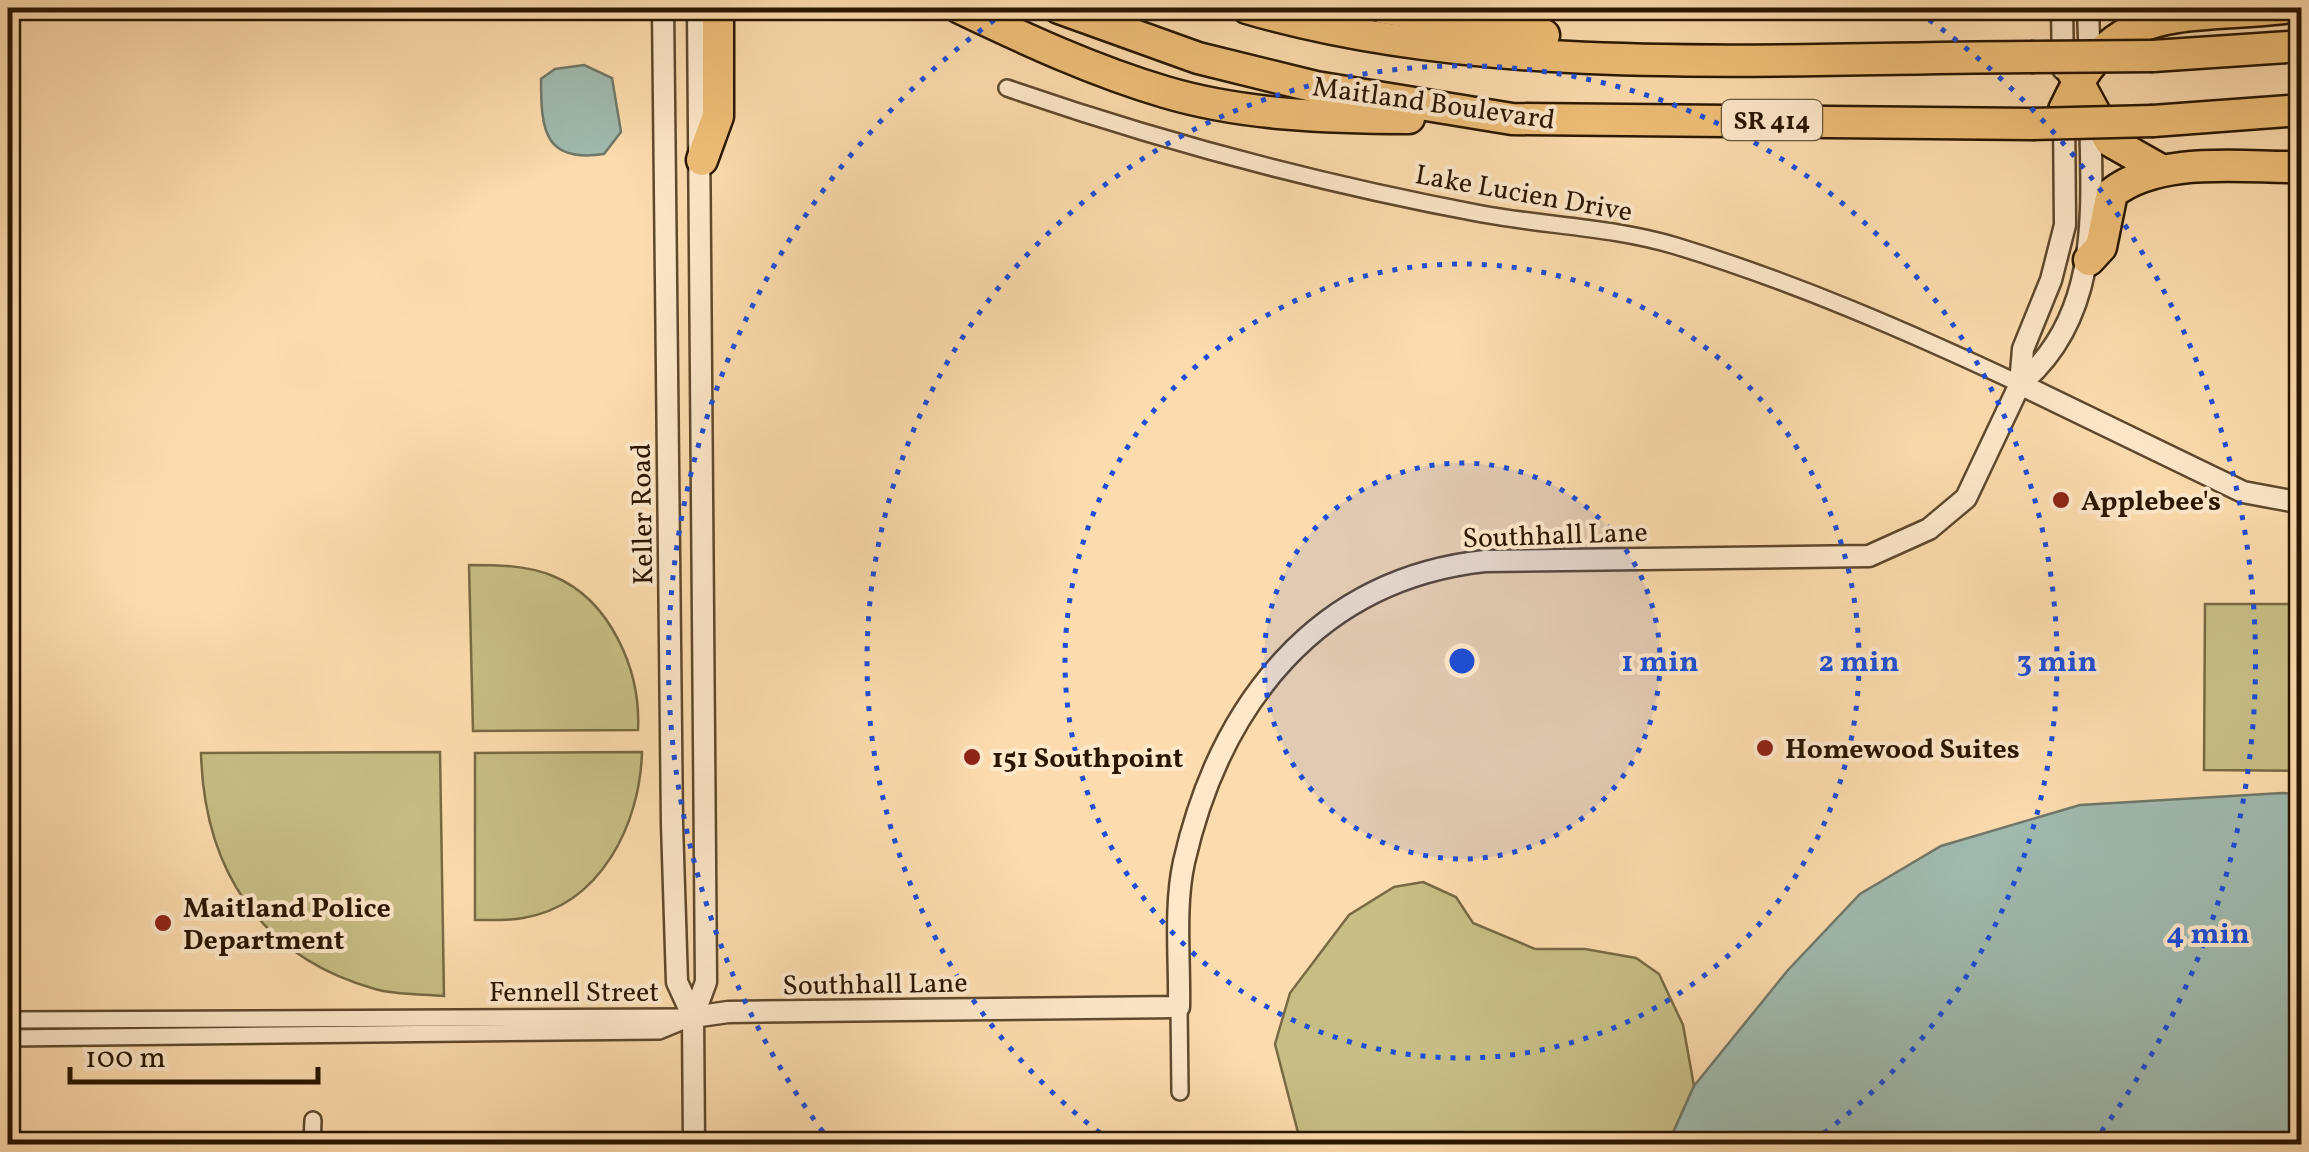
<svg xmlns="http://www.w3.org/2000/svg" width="2309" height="1152" viewBox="0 0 2309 1152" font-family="Vollkorn,serif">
<rect width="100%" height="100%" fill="#fcdcae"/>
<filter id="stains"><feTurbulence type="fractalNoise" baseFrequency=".002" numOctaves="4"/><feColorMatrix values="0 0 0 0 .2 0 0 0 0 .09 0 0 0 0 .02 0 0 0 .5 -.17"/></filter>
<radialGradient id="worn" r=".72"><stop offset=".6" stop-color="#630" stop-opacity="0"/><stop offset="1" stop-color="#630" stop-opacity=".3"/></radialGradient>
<g fill="#c7be85" stroke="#786a42" stroke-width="2.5">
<path d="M469,565C497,565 527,565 553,576C611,600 641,671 638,730L473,731Z"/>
<polygon points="2205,604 2301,604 2301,771 2204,770"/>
<path d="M440,752L444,996C422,994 396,995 375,989C260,957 204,869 201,753Z"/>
<path d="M642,752C640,824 601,905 523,918C508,921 491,920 475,920V753Z"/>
<polygon points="1423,882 1456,897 1473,923 1535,949 1585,949 1636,958 1659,974 1683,1025 1694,1086 1668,1144 1301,1144 1275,1044 1290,993 1349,915 1394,887"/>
</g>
<g fill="#a0baaf" stroke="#707869" stroke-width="2.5">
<path d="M584,65L612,78L621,132L604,154C544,163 541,130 541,79L555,69Z"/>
<polygon points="2282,793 2301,794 2301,1144 1668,1144 1694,1086 1788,970 1860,894 1941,846 2080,805"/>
</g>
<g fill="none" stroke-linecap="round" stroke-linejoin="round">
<g stroke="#5e482c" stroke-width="20">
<g id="minor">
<path d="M1007,88C1160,141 1322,184 1482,214C1547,226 1613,227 1676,246C1794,282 1909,332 2020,384"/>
<polyline points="1179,1007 1180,1092"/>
<polyline points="8,1020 689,1017"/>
<polyline points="8,1038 659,1031 693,1017"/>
<polyline points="312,1144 313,1120"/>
</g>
</g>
<g stroke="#5e482c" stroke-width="25">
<g id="tertiary">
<polyline points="663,8 672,824 677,982 693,1017 694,1144"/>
<polyline points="2062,8 2063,69"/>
<polyline points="2088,8 2090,68"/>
<path d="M2020,384C2102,316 2092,208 2090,112"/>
<polyline points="2020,384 2243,492 2302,503"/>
<path d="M693,1017L728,1012L1179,1007C1180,961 1174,907 1184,862C1220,704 1317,579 1485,561L1869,556L1929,529L1966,498L2020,384L2023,349L2051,280L2065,225L2064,113"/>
<polyline points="693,1017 706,982 698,8"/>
</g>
</g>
<g stroke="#291600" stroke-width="35">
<g id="motorway">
<path d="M960,8C1027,40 1094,71 1165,92C1242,115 1329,118 1409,118"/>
<polyline points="1059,8 1198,58 1316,87 1512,119 2032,124"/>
<path d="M1247,8C1488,79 1780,58 2031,57"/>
<polyline points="1383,8 1544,35"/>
<polyline points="2153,56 2302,46"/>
<polyline points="2071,69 2110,141 2161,170"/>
<path d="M2064,110C2114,0 2178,20 2284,8"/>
<polyline points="2153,121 2302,110"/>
<polyline points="702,160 718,116 718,8"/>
<path d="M2089,260L2101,247L2112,193C2161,155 2243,168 2302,167"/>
</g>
</g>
<use href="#minor" stroke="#fde8ca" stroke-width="15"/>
<use href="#tertiary" stroke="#fde8ca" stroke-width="20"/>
<use href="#motorway" stroke="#eebe77" stroke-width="30"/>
<g stroke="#291600" stroke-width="35" stroke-linecap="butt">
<g id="motorway-bridge">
<polyline points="2031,57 2153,56"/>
<polyline points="2032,124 2153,121"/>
</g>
</g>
<use href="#motorway-bridge" stroke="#eebe77" stroke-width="30"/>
</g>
<circle cx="1462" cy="661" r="198" fill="#1d4ed8" fill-opacity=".12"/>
<g fill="none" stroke="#1d4ed8" stroke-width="5" stroke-dasharray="5 10">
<circle cx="1462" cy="661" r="198"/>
<circle cx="1462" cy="661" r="397"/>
<path d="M1112 1142A595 595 0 1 1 1812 1142"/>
<path d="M832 1144A794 794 0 0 1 1007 11M1917 11A794 794 0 0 1 2092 1144"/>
</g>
<g fill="#8f2418" stroke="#fde8ca" stroke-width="4">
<circle cx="2061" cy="500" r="10"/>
<circle cx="1765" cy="748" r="10"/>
<circle cx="972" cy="757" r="10"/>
<circle cx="163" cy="923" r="10"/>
</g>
<g text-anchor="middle" stroke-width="8" stroke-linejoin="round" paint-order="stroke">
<rect fill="#fde8ca" stroke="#69553d" stroke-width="2.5" x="1722" y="100" width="100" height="40" rx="8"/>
<g font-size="25" font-weight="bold" fill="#291600">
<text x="1772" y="129">SR 414</text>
</g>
<g font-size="28" fill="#291600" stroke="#fde8ca">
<text transform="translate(1434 102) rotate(8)" y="10">Maitland Boulevard</text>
<text transform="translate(1524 192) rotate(10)" y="10">Lake Lucien Drive</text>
<text transform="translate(641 514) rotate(-91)" y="10">Keller Road</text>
<text transform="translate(1555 534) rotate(-2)" y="10">Southhall Lane</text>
<text transform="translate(875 983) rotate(-1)" y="10">Southhall Lane</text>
<text x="574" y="1001">Fennell Street</text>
</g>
<g font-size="28" font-weight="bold" fill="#291600" stroke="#fde8ca" text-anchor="start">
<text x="2081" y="510">Applebee's</text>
<text x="1785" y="758">Homewood Suites</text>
<text x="992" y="767">151 Southpoint</text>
<text x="183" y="917">Maitland Police<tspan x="183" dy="32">Department</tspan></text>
</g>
</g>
<circle cx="1462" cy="661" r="15" fill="#1d4ed8" stroke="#fde8ca" stroke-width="5"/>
<g font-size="30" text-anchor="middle" font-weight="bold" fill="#1d4ed8" stroke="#fde8ca" stroke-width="8" stroke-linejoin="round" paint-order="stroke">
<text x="1660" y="671">1 min</text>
<text x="1859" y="671">2 min</text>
<text x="2057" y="671">3 min</text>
<text x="2208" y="943">4 min</text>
</g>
<rect width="2309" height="1152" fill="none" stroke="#fcdcae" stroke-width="40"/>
<rect x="10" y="10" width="2289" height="1132" fill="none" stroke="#291600" stroke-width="5"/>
<rect x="20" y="20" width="2269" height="1112" fill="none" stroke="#291600" stroke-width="2.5"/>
<path d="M70 1067v15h248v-15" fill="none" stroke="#291600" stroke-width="5"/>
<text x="85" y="1067" font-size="30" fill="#291600" stroke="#fde8ca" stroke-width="8" paint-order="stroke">100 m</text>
<rect width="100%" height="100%" filter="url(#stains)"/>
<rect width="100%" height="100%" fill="url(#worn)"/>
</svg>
